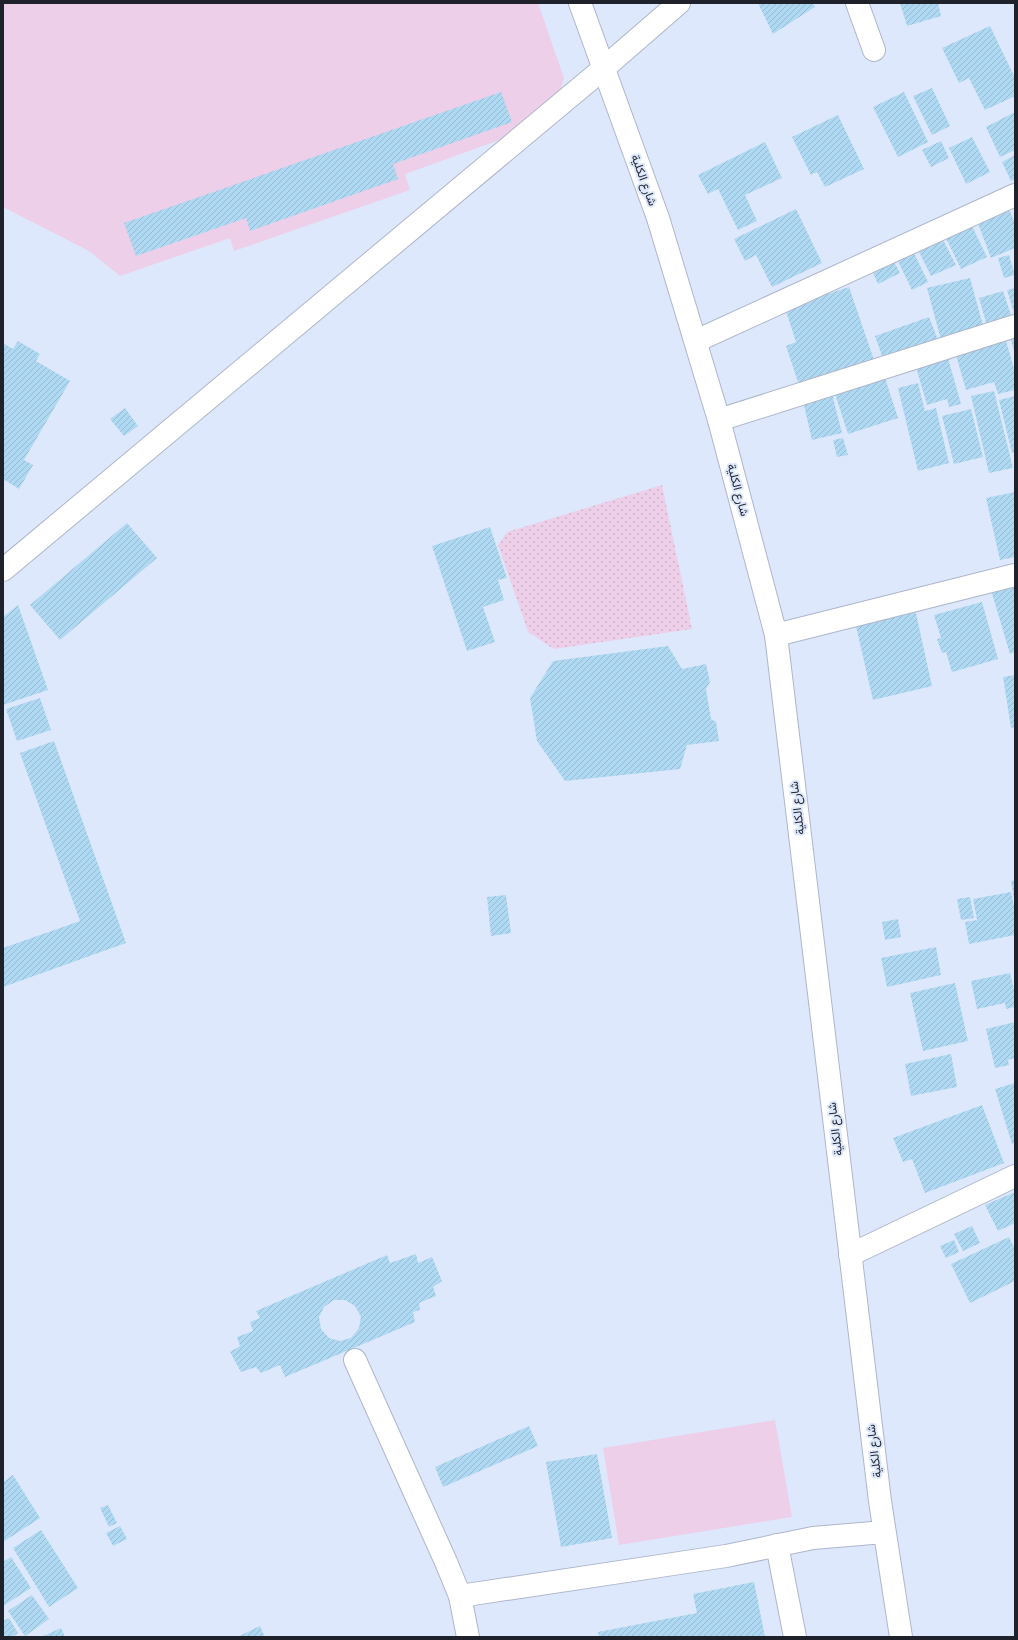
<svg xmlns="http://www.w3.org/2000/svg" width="1018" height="1640" viewBox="0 0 1018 1640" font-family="'IBM Plex Sans',Vazirmatn,sans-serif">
<defs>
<pattern id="green-dots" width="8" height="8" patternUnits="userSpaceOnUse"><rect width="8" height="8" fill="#edcfe9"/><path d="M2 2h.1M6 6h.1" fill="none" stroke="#cbb1c8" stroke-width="1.8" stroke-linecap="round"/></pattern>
<pattern id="building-hatch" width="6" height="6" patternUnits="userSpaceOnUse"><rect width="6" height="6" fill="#afd9f2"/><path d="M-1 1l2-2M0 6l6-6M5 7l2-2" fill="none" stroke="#96bad0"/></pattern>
</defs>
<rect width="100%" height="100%" fill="#dee8fc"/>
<polygon fill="url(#green-dots)" points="662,485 692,629 554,649 528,632 498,545 507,532"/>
<g fill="#edcfe9">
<polygon points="3,3 538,3 564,78 554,110 533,128 405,174 410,190 234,251 230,238 120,276 89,251 3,207"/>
<polygon points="775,1420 792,1517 619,1545 603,1448"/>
</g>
<g fill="url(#building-hatch)" fill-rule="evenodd">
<polygon points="758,3 813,3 815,7 773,34"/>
<polygon points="900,3 938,3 941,16 907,26"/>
<polygon points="990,26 1015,78 1015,96 985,110 969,78 959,83 942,48"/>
<polygon points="932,88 950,126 932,135 913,96"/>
<polygon points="501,92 512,122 393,164 398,179 250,231 246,218 136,256 124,223"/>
<polygon points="904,92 928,142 898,157 873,107"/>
<polygon points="1015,112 1015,150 1000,157 986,127"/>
<polygon points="838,115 864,169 825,187 817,172 811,175 792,137"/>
<polygon points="972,137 990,172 966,184 949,148"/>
<polygon points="941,141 949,158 931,167 922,150"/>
<polygon points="765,142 782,178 745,195 757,221 738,230 718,189 708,194 698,175"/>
<polygon points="1015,155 1015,179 1011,181 1002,162"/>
<polygon points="796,209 822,263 772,287 756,255 745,261 734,239"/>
<polygon points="1009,209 1014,221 1015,221 1015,248 991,258 977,221"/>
<polygon points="972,226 987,257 961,269 946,238"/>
<polygon points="940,234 956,265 931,276 916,246"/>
<polygon points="911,247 928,282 912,290 895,255"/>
<polygon points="1009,255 1015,275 1004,278 998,258"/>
<polygon points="894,262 900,273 878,284 873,273"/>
<polygon points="970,278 984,329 941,340 927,288"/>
<polygon points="849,287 874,360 799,385 786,346 796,342 785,308"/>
<polygon points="1015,288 1015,317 1007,290"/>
<polygon points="1003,291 1012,318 987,326 979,298"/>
<polygon points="929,317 938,340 883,359 875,336"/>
<polygon points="1004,334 1015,372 1015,390 998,394 994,382 966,390 954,348"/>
<polygon points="1015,335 1015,354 1010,337"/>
<polygon points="18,341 40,354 36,361 70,381 24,460 33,465 19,489 3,479 3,343 13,349"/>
<polygon points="946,351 961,404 949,407 947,399 927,405 914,360"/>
<polygon points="885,378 898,418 848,434 835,394"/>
<polygon points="918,383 925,411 936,408 949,463 918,471 898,388"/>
<polygon points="994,391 1013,468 989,473 971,396"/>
<polygon points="832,394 842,433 812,440 803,401"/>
<polygon points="1015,396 1015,452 1012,453 999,400"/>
<polygon points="125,408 138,426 124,436 110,419"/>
<polygon points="971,409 983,457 954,464 942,416"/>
<polygon points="843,438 848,455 837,457 833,440"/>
<polygon points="1015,492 1015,557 1000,560 986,498"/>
<polygon points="127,523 157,558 60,640 30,605"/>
<polygon points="490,527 507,578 498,580 504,600 483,607 495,642 467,651 432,546"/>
<polygon points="1015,583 1015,652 1010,654 991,590"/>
<polygon points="982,602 998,659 952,672 946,652 942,653 937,639 941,638 934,615"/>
<polygon points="18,605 48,690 3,705 3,617"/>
<polygon points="915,609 932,686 873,700 855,622"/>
<polygon points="668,646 682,669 706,664 710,682 706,689 711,719 716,722 719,741 687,745 680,769 565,781 537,741 530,698 553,661"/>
<polygon points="1015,675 1015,727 1011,728 1003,677"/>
<polygon points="40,698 51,730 17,741 6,709"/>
<polygon points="54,741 126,943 3,987 3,948 80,921 20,753"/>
<polygon points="1015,880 1015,900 1014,900 1011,881"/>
<polygon points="1011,892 1015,911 1015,935 969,944 965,922 977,920 973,899"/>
<polygon points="506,895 511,933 491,936 487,897"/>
<polygon points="970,897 974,918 961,920 957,899"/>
<polygon points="898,919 901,937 885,940 882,922"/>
<polygon points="936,947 941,975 887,987 881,958"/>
<polygon points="1010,973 1015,994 1015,1007 1006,1009 1005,1003 977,1009 971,981"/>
<polygon points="955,983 968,1041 923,1051 910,993"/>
<polygon points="1015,1022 1015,1058 1008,1060 1009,1065 995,1068 986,1029"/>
<polygon points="951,1054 957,1087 911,1096 905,1064"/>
<polygon points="1015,1083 1015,1143 1012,1144 995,1089"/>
<polygon points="982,1105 1004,1163 925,1193 912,1159 903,1162 893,1138"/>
<polygon points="1015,1192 1015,1223 998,1231 985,1205"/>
<polygon points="972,1226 980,1243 963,1251 954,1234"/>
<polygon points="1009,1237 1015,1249 1015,1281 970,1303 951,1264"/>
<polygon points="954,1240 959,1252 946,1258 940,1246"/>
<path d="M416,1254L418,1263L432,1257L442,1281L433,1287L436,1296L419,1303L420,1310L413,1312L415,1322L285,1377L280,1365L261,1373L256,1367L241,1372L230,1352L240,1346L237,1337L253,1331L250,1322L260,1318L256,1311L387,1255L390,1263ZM334,1300H345L355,1306L361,1317L359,1328L351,1338L340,1341L329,1338L321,1329L319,1317L324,1307Z"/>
<polygon points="529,1426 538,1446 443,1487 435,1467"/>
<polygon points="597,1454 612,1538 561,1547 546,1462"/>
<polygon points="13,1475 40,1518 3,1542 3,1482"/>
<polygon points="108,1505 117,1523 109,1527 100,1508"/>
<polygon points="120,1526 127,1539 113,1546 106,1533"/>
<polygon points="41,1530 78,1588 49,1607 13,1548"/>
<polygon points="11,1557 31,1588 3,1606 3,1562"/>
<polygon points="754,1582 765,1637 599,1637 598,1632 697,1613 693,1594"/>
<polygon points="32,1595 49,1619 25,1636 8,1611"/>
<polygon points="9,1618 18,1633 12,1637 3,1637 3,1621"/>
<polygon points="260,1626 265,1637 237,1637"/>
<polygon points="61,1628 65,1637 41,1637"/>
</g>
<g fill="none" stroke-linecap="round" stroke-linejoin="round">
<g stroke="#aeb6ca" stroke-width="24">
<g id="minor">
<polyline points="580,3 658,218 719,420 776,635 880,1501 901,1637"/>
<polyline points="857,3 874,50"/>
<polyline points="696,341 1015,195"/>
<polyline points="719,420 1015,326"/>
<polyline points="3,570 604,68 679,3"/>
<polyline points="776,635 1015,575"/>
<polyline points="850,1255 1015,1176"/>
<polyline points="355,1360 446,1562 460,1596 468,1637"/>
<polyline points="777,1545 795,1637"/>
<polyline points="460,1596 726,1556 813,1538 884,1532"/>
</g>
</g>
<use href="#minor" stroke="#fff" stroke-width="22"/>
</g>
<g text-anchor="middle" stroke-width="4" stroke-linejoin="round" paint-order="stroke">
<g font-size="12" fill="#1f222a" stroke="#dee8fc">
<text transform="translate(644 180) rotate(70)" y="4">شارع الكلية</text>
<text transform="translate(738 490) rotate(75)" y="4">شارع الكلية</text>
<text transform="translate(797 808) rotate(-97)" y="4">شارع الكلية</text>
<text transform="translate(835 1129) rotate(-97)" y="4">شارع الكلية</text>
<text transform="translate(874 1451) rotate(-97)" y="4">شارع الكلية</text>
</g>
</g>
<rect width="1018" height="1640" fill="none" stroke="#1f222a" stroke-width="8"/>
</svg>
